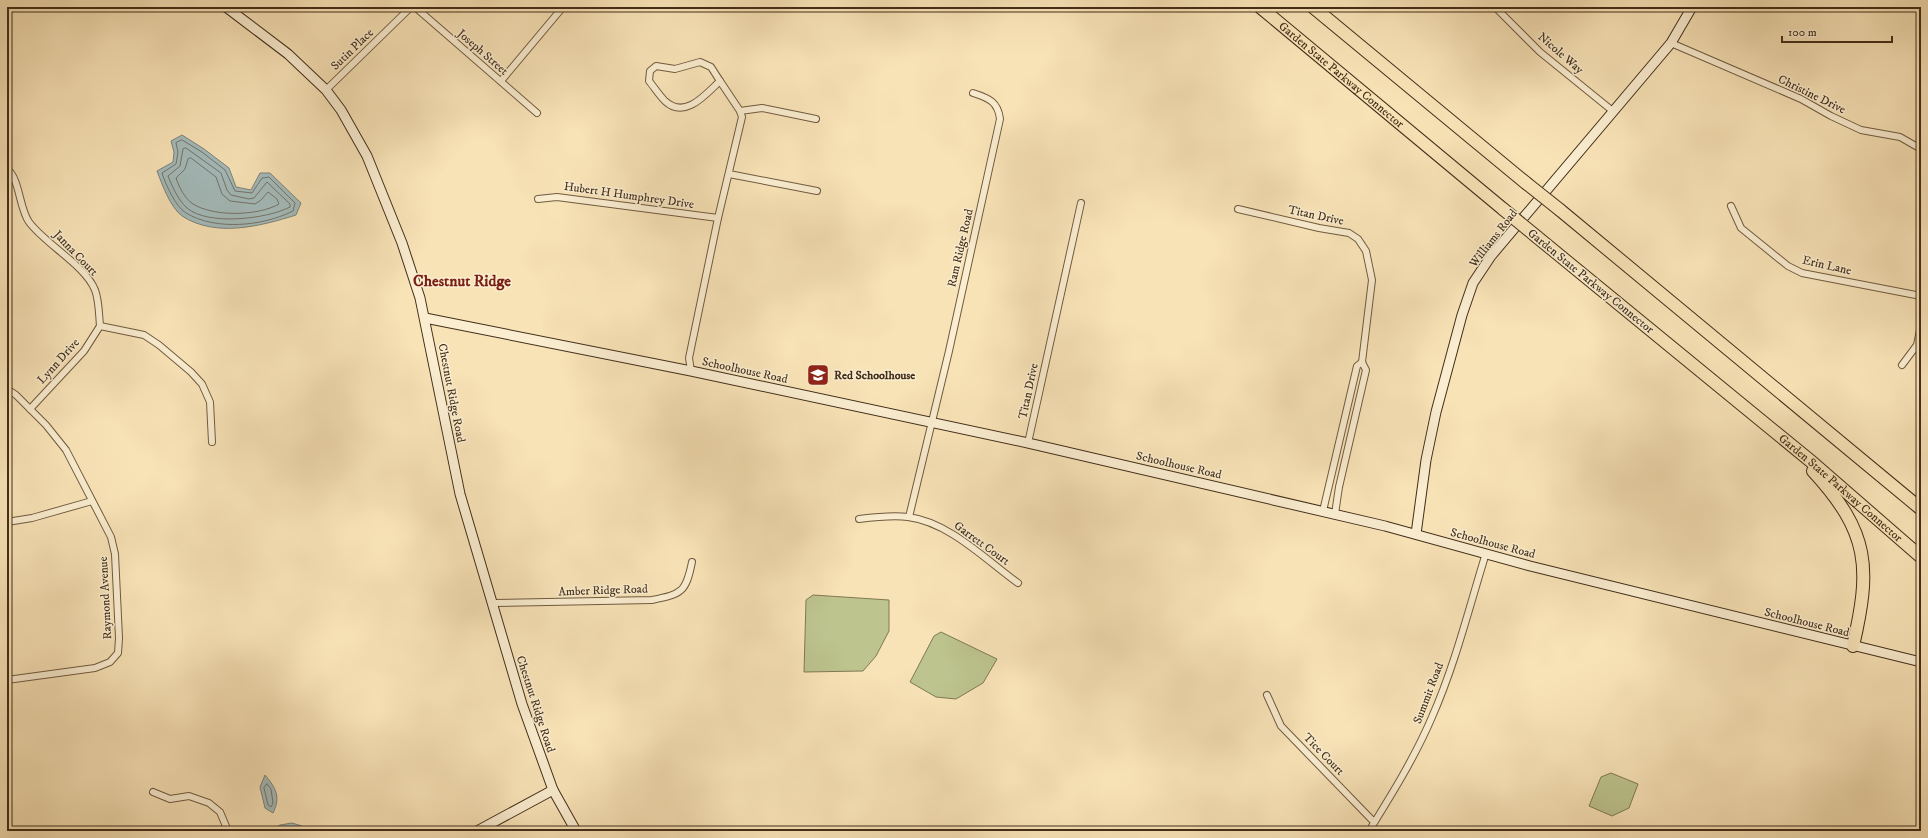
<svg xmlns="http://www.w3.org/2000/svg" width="1928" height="838" viewBox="0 0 1928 838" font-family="'IM FELL DW Pica',serif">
<rect width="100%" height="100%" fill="#f8e3b7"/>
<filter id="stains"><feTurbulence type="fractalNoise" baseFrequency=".005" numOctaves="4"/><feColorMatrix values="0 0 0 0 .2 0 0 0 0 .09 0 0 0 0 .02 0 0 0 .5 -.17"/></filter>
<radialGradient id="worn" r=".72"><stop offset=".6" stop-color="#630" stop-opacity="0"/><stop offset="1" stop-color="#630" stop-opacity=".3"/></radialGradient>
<g fill="#bdc48e" stroke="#807954">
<polygon points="813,595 889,600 889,631 876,656 863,671 804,672 806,600"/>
<polygon points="941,632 997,659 983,683 956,699 936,697 910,682 934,636"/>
<polygon points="1611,773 1638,784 1629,808 1612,816 1589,806 1601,777"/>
</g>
<g fill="#a4bbbb" stroke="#7d837a">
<path d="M182,135L204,149L229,168L236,187L251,190L260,173H270L301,203L296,215C261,226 216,238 182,216C170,207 162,184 157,171L173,162L174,152L171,141Z"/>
<path d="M265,775C276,788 281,797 273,813L265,808L260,787Z"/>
<polygon points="292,823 302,826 306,831 274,831 273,829 280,825"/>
</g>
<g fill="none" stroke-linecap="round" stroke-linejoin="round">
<g stroke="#73746a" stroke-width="1">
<path d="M182,140L202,152L225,170L235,191L252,193L262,178L269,177L295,203L293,211C263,226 216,231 186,213C175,206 166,185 162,173L176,164L178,152L176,143Z"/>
<path d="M186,148L221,173L227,190L231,195L249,199L254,198L267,182L290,204V207C267,219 208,226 187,208C178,200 172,186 168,176L180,166L183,149Z"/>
<path d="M191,158L216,177L222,194L230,201L255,204L261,200L268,192L277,199L279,204C258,216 214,217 193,204C185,199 179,187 176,178L185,169L188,159Z"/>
<polygon points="267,784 271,789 273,803 271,807 268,805 264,788"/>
</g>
<g stroke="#705b40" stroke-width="8">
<g id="street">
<polyline points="415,7 537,113"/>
<polyline points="747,7 765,8 770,7"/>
<polyline points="1495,7 1540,52 1614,112"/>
<polyline points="1671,43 1801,99 1831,116 1861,130 1900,137 1921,149"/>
<path d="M700,62L711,67L720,81C706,94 685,120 665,101C659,95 654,87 649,81L650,71L656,66L675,69Z"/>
<polyline points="501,81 563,7"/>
<polyline points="326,90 411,7"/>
<polyline points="740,111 762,108 816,119"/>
<path d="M7,169C20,179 19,208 29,222C45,244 85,265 95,290C99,300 99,315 100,326L144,335L159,345L191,372L202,384L210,402L212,442"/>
<polyline points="729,174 817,191"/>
<polyline points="538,199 557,197 718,218"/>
<polyline points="1731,206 1741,228 1788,266 1802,273 1921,296"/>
<polyline points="1238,209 1319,228 1349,233 1358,239 1366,251 1372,280 1362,362 1366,370 1339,487 1335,514"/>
<polyline points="1902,365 1917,345 1921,325"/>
<polyline points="691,371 689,358 718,218 742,117 740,111 720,81"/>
<polyline points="7,389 16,395 46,425 66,450 111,537 115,554 119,638 118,653 110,662 95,668 7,680"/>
<polyline points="30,409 84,351 100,326"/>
<polyline points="1028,443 1081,203"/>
<polyline points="1323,511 1357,366 1362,362"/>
<path d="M909,517L949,351L1000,119C998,102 989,98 973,93"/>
<path d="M859,519C875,517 893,515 908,517C949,522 986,560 1018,583"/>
<polyline points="7,522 32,518 92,501"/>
<path d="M493,603L652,600C682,594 686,592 692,562"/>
<polyline points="1267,695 1281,726 1374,822"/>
<polyline points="153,792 170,799 189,796 209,803 220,812 228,831"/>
<path d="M1369,831C1392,794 1415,757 1432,717C1455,665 1469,608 1486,553"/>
</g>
</g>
<g stroke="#422e19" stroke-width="11">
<g id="secondary">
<polyline points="226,7 288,54 326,90 341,110 367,156 402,243 420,298 460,494 522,704 553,790 576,831"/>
<polyline points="425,318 691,371 1028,443 1385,526 1530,566 1921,662"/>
<polyline points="1416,534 1426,460 1436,412 1462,315 1473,283 1491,256 1671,43 1692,7"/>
<polyline points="477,831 553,790"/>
</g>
</g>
<g stroke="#422e19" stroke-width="14">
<g id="highway">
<path id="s1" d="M1260,7L1503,209"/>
<polyline points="1313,7 1526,183"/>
<polyline points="1560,210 1921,509"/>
<path id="s2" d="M1537,237L1813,463L1921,557"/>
<path d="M1813,471C1870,533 1871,568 1853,646"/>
</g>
</g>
<use href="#street" stroke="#faedd0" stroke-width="6"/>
<use href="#secondary" stroke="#faedd0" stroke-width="9"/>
<use href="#highway" stroke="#f8e3b7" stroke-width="12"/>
<g stroke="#422e19" stroke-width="14" stroke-linecap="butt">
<g id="highway-bridge">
<polyline points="1526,183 1560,210"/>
<polyline points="1503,209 1537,237"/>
</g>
</g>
<use href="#highway-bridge" stroke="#f8e3b7" stroke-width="12"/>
</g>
<defs>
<g id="school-square" transform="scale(1.15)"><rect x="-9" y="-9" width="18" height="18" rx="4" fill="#8f2418" stroke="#faedd0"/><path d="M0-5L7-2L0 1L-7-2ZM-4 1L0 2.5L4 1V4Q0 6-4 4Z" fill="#fff"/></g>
</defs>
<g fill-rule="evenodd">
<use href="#school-square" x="818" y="375"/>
</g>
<g text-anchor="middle" stroke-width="3" stroke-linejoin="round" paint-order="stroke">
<g font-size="12" fill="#422e19" stroke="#faedd0">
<text transform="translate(352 49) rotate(-44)" y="4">Sutin Place</text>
<text transform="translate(483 52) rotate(41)" y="4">Joseph Street</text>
<text transform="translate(1561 53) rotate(41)" y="4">Nicole Way</text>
<text dy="4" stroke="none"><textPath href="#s1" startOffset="106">Garden State Parkway Connector</textPath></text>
<text transform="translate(1812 94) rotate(26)" y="4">Christine Drive</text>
<text transform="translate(629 195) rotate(8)" y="4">Hubert H Humphrey Drive</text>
<text transform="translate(1316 215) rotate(12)" y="4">Titan Drive</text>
<text transform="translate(1493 238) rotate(-52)" y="4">Williams Road</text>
<text transform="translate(960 248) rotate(-77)" y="4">Ram Ridge Road</text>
<text transform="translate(76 253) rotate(46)" y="4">Janna Court</text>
<text transform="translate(1827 265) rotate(13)" y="4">Erin Lane</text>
<text transform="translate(1591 281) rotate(39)" y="4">Garden State Parkway Connector</text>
<text transform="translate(58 361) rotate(-48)" y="4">Lynn Drive</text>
<text transform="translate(745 370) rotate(12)" y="4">Schoolhouse Road</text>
<text transform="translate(1028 391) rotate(-78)" y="4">Titan Drive</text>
<text transform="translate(452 393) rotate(79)" y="4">Chestnut Ridge Road</text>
<text transform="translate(1179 465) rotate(13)" y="4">Schoolhouse Road</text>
<text dy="4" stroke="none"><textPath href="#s2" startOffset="394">Garden State Parkway Connector</textPath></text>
<text transform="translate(982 543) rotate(36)" y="4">Garrett Court</text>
<text transform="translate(1493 543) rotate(15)" y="4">Schoolhouse Road</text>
<text transform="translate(603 590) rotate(-2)" y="4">Amber Ridge Road</text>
<text transform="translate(105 598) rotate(-93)" y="4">Raymond Avenue</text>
<text transform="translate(1807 622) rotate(14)" y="4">Schoolhouse Road</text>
<text transform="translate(1428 693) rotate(-69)" y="4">Summit Road</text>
<text transform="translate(536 704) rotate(72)" y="4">Chestnut Ridge Road</text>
<text transform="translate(1324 754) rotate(46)" y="4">Tice Court</text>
</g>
<g font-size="12" font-weight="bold" fill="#422e19" stroke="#faedd0" text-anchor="start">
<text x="834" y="379">Red Schoolhouse</text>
</g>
<g font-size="16" font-weight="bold" fill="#7a1f14" stroke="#faedd0">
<text x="462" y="286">Chestnut Ridge</text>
</g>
</g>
<rect width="1928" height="838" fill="none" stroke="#f8e3b7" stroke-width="24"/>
<rect x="8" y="8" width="1912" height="822" fill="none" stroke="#422e19" stroke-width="2"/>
<rect x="12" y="12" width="1904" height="814" fill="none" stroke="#422e19"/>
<path d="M1782 36v6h110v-6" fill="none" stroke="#422e19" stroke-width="2"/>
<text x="1788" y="36" font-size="12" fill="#422e19" stroke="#faedd0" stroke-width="3" paint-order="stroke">100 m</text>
<rect width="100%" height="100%" filter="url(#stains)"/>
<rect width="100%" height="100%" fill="url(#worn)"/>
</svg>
